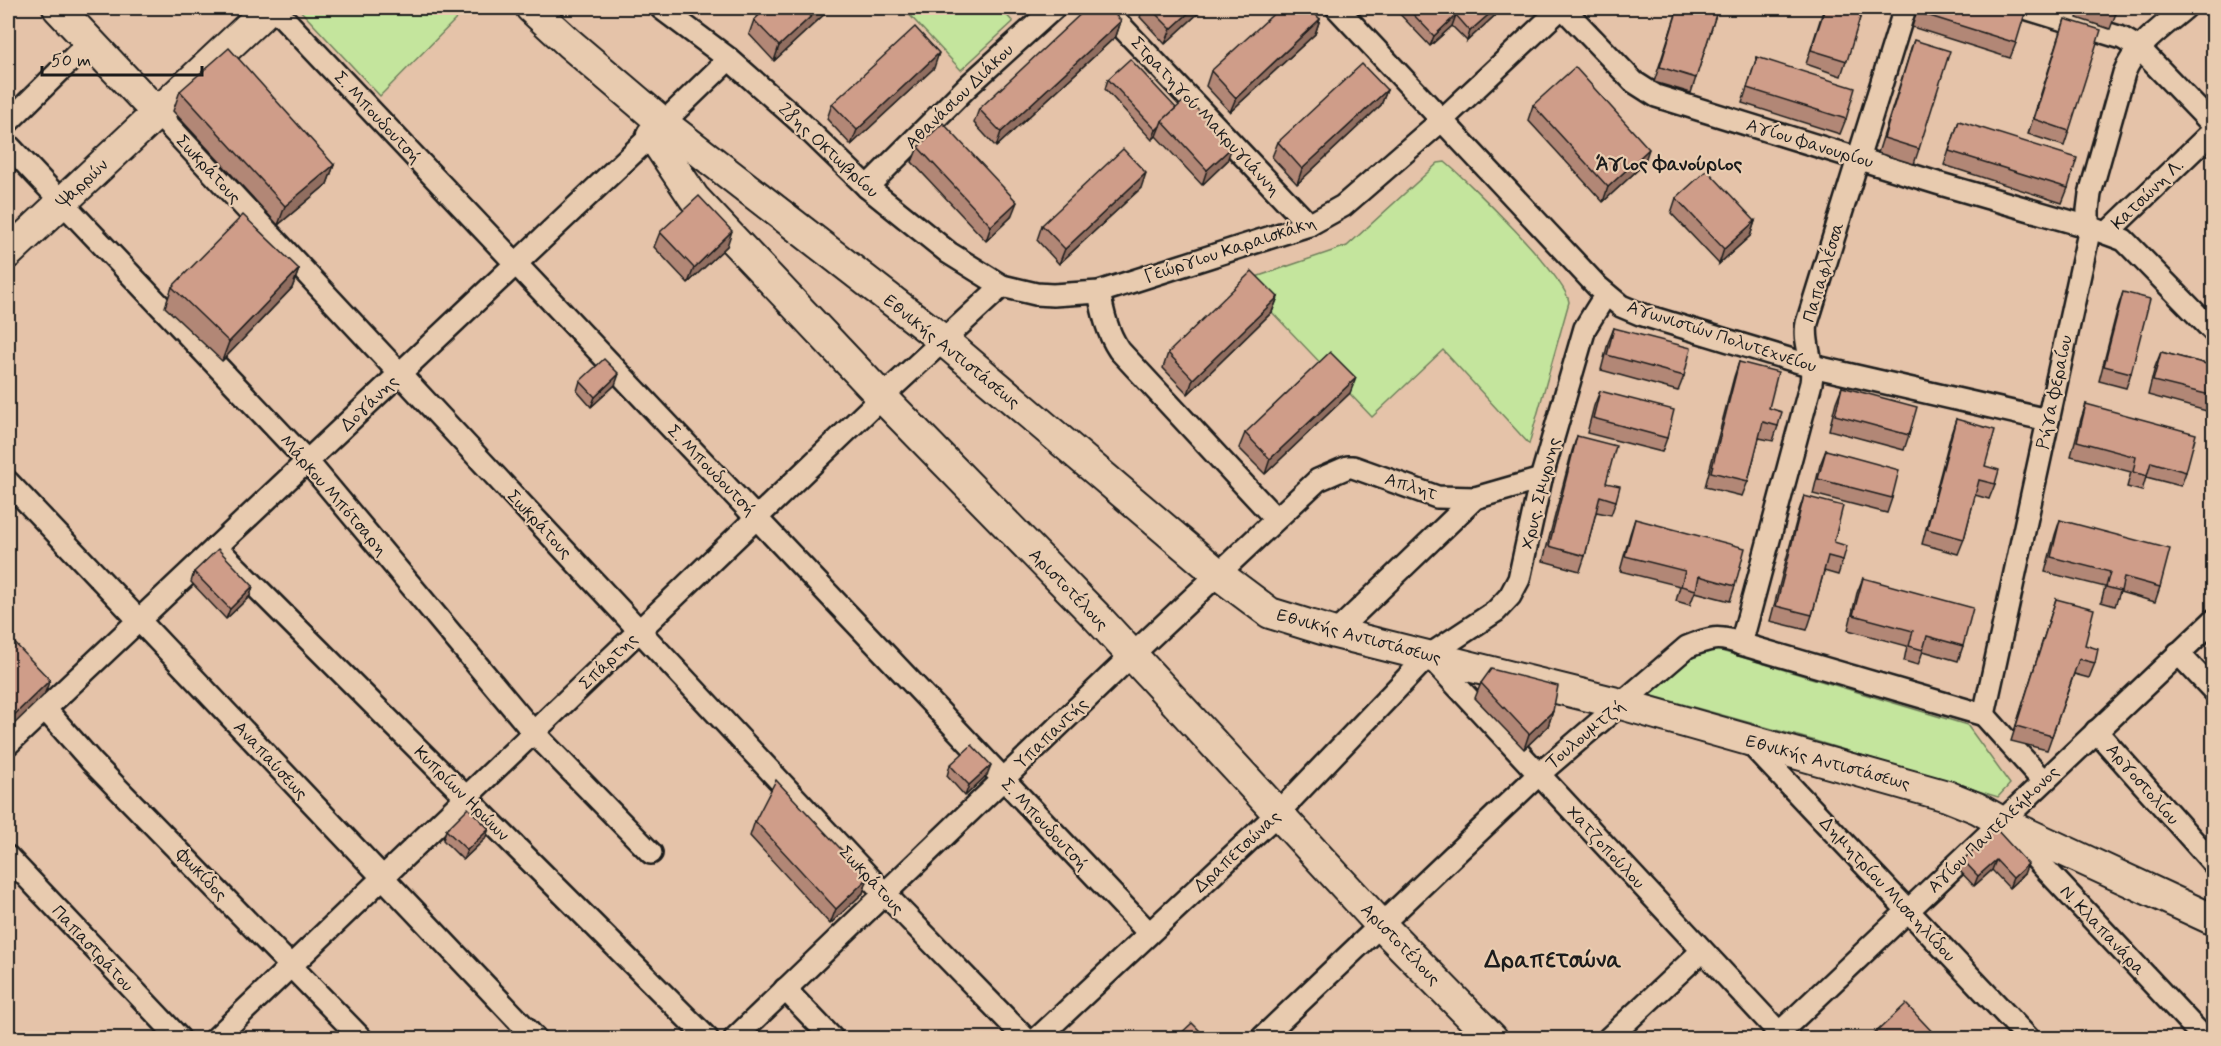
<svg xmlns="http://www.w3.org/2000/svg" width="2221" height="1046" viewBox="0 0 2221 1046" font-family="Mynerve,sans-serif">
<rect width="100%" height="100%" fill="#e5c3a9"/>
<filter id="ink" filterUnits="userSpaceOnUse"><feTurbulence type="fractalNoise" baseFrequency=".0167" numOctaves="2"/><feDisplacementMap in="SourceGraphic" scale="12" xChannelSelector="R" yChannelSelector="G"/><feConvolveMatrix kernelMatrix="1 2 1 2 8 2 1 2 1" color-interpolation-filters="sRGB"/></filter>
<g filter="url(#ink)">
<g fill="#c4e59d" stroke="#70805c" stroke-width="1.5">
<polygon points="298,8 467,8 380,96"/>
<polygon points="903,8 1000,8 1013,22 961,70"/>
<path d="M1445,162C1468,181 1566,277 1569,302L1529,444L1443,350L1372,417L1247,286L1253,278L1347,246L1438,163Z"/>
<polygon points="1718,650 1967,725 2010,784 1998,797 1812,740 1646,694 1697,652"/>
</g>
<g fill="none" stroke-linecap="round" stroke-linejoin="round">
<g stroke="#1c1c1c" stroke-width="26">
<g id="street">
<polyline points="274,8 1149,933"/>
<polyline points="661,8 729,59 798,120 867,187 949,253 1002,286 1036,294 1053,295 1099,292 1309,225 1343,206 1442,120 1561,8"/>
<polyline points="1104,8 1309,225"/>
<polyline points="1337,8 1597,286 1621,306 1640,314 1812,366 2048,420"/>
<polyline points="1563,8 1634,82 1656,96 1937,183 2089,227 2124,240 2214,332"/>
<polyline points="2025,8 2122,38 2139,48 2214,126"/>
<polyline points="157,113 884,893 1025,1038"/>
<polyline points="8,122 80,51"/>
<polyline points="663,123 729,59"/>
<polyline points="8,145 307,461 534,733 651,853"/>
<polyline points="867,187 968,86 1054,8"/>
<polyline points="2107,233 2214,130"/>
<path d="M1099,292C1103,313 1107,332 1119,350L1275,518"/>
<polyline points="8,482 535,1038"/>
<polyline points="216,547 707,1038"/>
<polyline points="1335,633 1475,498"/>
<path d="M1741,644L1811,383C1815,362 1803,343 1807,323L1905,8"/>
<polyline points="2178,653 2214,691"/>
<polyline points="1429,656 1784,1038"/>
<polyline points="45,709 92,762 361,1038"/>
<path d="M1984,715L2088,237V210L2090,194L2124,73C2135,45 2163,27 2185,8"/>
<polyline points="1984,715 2043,781"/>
<polyline points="2096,731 2214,864"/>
<polyline points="1747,740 2028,1038"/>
<polyline points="8,744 652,135"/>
<polyline points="2008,829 2204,1038"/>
<polyline points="8,857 179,1038"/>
<polyline points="785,989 832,1038"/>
<polyline points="216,1038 882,397 1002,286"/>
<polyline points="735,1038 1132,655 1318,480 1348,467 1353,467 1437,497 1475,498 1541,479"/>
<polyline points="1038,1038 1277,814 1428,656 1496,611 1510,596 1519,579 1541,479 1585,328 1606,294"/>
<path d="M1262,1038L1538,775L1687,647C1709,638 1719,635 1741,644L1984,715"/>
<polyline points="1609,1038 1702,951"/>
<polyline points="1774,1038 2214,620"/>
</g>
</g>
<g stroke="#1c1c1c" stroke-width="34">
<g id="secondary">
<polyline points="58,8 157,113"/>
<polyline points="531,8 569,43 663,123 944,341 1218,574 1270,613 1335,633 1621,704 1947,796 1977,808 2002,822 2214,920"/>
<polyline points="663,123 652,135 694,198 882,397 1096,616 1381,925 1492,1038"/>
<polyline points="8,253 269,8"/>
</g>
</g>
<use href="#street" stroke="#e8cbaf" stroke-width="21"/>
<use href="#secondary" stroke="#e8cbaf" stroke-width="30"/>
</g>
<g fill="#b28776" stroke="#1c1c1c" stroke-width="1.5">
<polygon points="767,8 831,8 774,61 749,34 754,20"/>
<polygon points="1144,8 1204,8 1165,44 1140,17"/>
<polygon points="1394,8 1448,8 1450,9 1503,8 1467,41 1452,26 1430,46"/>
<polygon points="1678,8 1718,8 1691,93 1654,82"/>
<polygon points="1824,8 1863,8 1841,76 1806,64"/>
<polygon points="1918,8 2018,8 2016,43 2010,58 1912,27"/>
<polygon points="2080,8 2118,8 2110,29 2077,18"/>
<polygon points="1320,19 1315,34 1230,112 1206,86 1211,71"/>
<polygon points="2065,19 2069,131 2064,146 2028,134"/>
<polygon points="1121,21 1116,36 996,147 974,123 979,109"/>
<polygon points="1914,40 1919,149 1914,164 1878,153"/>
<polygon points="1757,57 1846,119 1840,134 1742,103"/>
<polygon points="934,68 851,145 827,119 832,104"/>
<polygon points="1108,79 1227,161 1202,185 1156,136 1152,140 1105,89"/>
<polygon points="1387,90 1381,105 1297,184 1272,157 1278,142"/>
<polygon points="180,91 334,165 327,184 278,225 173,111"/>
<polygon points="1533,105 1644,164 1603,202 1528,120"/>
<polygon points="1959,121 2068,188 2062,203 1944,165"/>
<polygon points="918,147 1011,217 986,241 912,162"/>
<polygon points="1141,188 1059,264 1037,240 1042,225"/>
<polygon points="1676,198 1755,221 1750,236 1719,264 1671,213"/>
<polygon points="660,232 727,246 688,283 654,247"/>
<polygon points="299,269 292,288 222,361 165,307 172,287"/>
<polygon points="2123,292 2131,373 2126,388 2099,381 2118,307"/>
<polygon points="1278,297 1272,312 1188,394 1163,368 1168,353"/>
<polygon points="1614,328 1684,376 1678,391 1601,370 1608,343"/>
<polygon points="2161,352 2214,366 2214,413 2148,395 2155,367"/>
<polygon points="1739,362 1778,426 1773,441 1759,438 1748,481 1742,496 1705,487 1734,377"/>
<polygon points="580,381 615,385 591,407 577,391"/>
<polygon points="1842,387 1909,435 1904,450 1829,430 1836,402"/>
<polygon points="1600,391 1667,438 1662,452 1587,433 1594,406"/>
<polygon points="1350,393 1265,474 1239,448 1245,433"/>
<polygon points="2086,404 2186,472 2181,486 2146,477 2142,491 2127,487 2131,472 2071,456 2081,419"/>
<polygon points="1956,419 1985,466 1995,484 1989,499 1975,495 1964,539 1958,554 1922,544 1951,434"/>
<polygon points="1577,436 1606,483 1616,501 1611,515 1596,512 1585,556 1580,571 1543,561 1572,451"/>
<polygon points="1826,450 1892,498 1887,513 1813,494 1820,465"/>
<polygon points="1804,496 1834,542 1843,560 1838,575 1824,571 1812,615 1807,630 1770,621 1799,511"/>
<polygon points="1635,519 1735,586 1730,601 1695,592 1690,605 1676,601 1680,586 1620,571 1630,534"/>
<polygon points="2060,520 2160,587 2155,602 2120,592 2115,606 2101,602 2105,587 2045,572 2055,535"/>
<polygon points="194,572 253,586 250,596 226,619 191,582"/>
<polygon points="1863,578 1963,646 1958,661 1923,651 1918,665 1904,661 1907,646 1848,630 1857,593"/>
<polygon points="2056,599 2085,645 2095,663 2089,678 2074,674 2047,750 2011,741"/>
<polygon points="1481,683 1553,711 1548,726 1524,749 1475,698"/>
<polygon points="950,765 987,775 965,796 947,776"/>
<polygon points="755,821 868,878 863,893 830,924 750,836"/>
<polygon points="1996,829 2024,874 2009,888 1992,870 1974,886 1959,870 1963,860"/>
<polygon points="446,830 485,839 463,860 443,840"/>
</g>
<g fill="#916e60" stroke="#1c1c1c" stroke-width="1.5">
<polygon points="820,8 831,8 774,61 779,46"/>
<polygon points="1194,8 1204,8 1165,44 1171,29"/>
<polygon points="1496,8 1503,8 1467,41 1470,31"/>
<polygon points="1456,15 1452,26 1430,46 1434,36"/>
<polygon points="1320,19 1315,34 1230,112 1236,98"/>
<polygon points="1121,21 1116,36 996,147 1001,132"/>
<polygon points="939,53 934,68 851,145 857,130"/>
<polygon points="1387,90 1381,105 1297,184 1302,169"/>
<polygon points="1160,126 1156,136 1152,140 1156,130"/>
<polygon points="1232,147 1227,161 1202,185 1207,170"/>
<polygon points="1649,149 1644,164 1603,202 1608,187"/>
<polygon points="334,165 327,184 278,225 285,206"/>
<polygon points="1146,173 1141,188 1059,264 1065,249"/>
<polygon points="1017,202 1011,217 986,241 991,226"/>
<polygon points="1755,221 1750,236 1719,264 1724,249"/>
<polygon points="732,231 727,246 688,283 694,268"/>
<polygon points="299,269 292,288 222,361 229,342"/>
<polygon points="1278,297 1272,312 1188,394 1193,379"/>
<polygon points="619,374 615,385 591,407 595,397"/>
<polygon points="1356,378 1350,393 1265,474 1270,459"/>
<polygon points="253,586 250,596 226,619 230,609"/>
<polygon points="50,680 44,695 8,730 8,721"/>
<polygon points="1553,711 1548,726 1524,749 1529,734"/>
<polygon points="991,765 987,775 965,796 969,785"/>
<polygon points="489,829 485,839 463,860 467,850"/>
<polygon points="1996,860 1992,870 1974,886 1978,876"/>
<polygon points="2028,864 2024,874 2009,888 2013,878"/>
<polygon points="868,878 863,893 830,924 836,909"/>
</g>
<g fill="#cf9d89" stroke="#1c1c1c" stroke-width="1.5">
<polygon points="767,8 820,8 779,46 754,20"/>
<polygon points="1087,8 1109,8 1121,21 1001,132 979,109"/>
<polygon points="1150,8 1194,8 1171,29"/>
<polygon points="1280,8 1309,8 1320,19 1236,98 1211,71"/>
<polygon points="1407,8 1448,8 1450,9 1452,8 1496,8 1470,31 1456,15 1434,36"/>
<polygon points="1678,8 1718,8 1696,78 1660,67"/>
<polygon points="1825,8 1863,8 1847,61 1811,50"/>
<polygon points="1919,8 2018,8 2026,10 2016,43 1917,12"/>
<polygon points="2097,8 2118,8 2116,14"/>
<polygon points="2065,19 2101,30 2069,131 2034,119"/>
<polygon points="915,27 939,53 857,130 832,104"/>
<polygon points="1914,40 1950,51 1919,149 1884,138"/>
<polygon points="229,48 334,165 285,206 180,91"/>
<polygon points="1757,57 1855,88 1846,119 1747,88"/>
<polygon points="1130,59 1176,108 1162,121 1160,126 1156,130 1108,79"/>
<polygon points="1362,64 1387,90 1302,169 1278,142"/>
<polygon points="1575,67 1649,149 1608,187 1533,105"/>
<polygon points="1187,98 1232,147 1207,170 1162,121"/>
<polygon points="1959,121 2077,158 2068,188 1949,151"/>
<polygon points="943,123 1017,202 991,226 918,147"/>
<polygon points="1123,149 1146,173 1065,249 1042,225"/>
<polygon points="1707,170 1755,221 1724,249 1676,198"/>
<polygon points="699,196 732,231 694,268 660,232"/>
<polygon points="243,215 299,269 229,342 172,287"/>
<polygon points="1252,271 1278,297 1193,379 1168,353"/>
<polygon points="2123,292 2150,299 2131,373 2104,366"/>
<polygon points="1614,328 1691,348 1684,376 1607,355"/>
<polygon points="1330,352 1356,378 1270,459 1245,433"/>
<polygon points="2161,352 2214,366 2214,396 2153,381"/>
<polygon points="604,359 619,374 595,397 580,381"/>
<polygon points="1739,362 1778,372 1769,408 1782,412 1778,426 1763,422 1748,481 1711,472"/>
<polygon points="1842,387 1917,407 1909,435 1835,415"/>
<polygon points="1600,391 1674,410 1667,438 1593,418"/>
<polygon points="2086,404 2196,434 2186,472 2151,462 2147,476 2133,472 2136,457 2077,441"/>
<polygon points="1956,419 1995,430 1985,466 1999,470 1995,484 1979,480 1964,539 1927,529"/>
<polygon points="1577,436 1616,446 1606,483 1620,486 1616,501 1600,496 1585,556 1549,546"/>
<polygon points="1826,450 1899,470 1892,498 1818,479"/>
<polygon points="1804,496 1843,506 1834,542 1847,546 1843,560 1828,556 1812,615 1776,606"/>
<polygon points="1635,519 1745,548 1735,586 1699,576 1696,590 1681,586 1685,571 1625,556"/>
<polygon points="2060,520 2170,549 2160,587 2124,577 2121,591 2106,587 2110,572 2051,557"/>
<polygon points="218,549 253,586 230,609 194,572"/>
<polygon points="1863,578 1973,608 1963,646 1927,636 1923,650 1909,646 1913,631 1853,615"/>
<polygon points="2056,599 2094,609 2085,645 2098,649 2095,663 2079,659 2052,736 2016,726"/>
<polygon points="8,636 50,680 8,721"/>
<polygon points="1491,669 1558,686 1553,711 1529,734 1481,683"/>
<polygon points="972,745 991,765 969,785 950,765"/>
<polygon points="776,780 868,878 836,909 755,821"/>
<polygon points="468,808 489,829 467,850 446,830"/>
<polygon points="1996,829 2028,864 2013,878 1996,860 1978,876 1963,860"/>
<polygon points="1906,1004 1938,1038 1870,1038"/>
<polygon points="1192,1023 1207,1038 1176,1038"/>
</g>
</g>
<g text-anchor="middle" stroke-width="4.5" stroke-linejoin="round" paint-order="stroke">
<g font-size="18" fill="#1c1c1c" stroke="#e8cbaf">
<text transform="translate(959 96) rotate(-44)" y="6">Αθανάσιου Διάκου</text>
<text transform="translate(1206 116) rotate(47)" y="6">Στρατηγού Μακρυγιάννη</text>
<text transform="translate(378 117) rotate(47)" y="6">Σ. Μπουδουτσή</text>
<text transform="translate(1810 143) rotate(17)" y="6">Αγίου Φανουρίου</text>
<text transform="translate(829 150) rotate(43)" y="6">28ης Οκτωβρίου</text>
<text transform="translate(209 169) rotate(47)" y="6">Σωκράτους</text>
<text transform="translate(82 183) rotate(-43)" y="6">Ψαρρών</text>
<text transform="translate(2147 194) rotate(-44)" y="6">Κατσώνη Λ.</text>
<text transform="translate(1230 249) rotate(-18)" y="6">Γεώργιου Καραισκάκη</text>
<text transform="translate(1823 272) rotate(-73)" y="6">Παπαφλέσσα</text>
<text transform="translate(1722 336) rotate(18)" y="6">Αγωνιστών Πολυτεχνείου</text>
<text transform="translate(952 351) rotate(39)" y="6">Εθνικής Αντιστάσεως</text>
<text transform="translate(2054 392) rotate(-78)" y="6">Ρήγα Φεραίου</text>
<text transform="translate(369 403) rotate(-44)" y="6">Δογάνης</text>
<text transform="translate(712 470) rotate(46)" y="6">Σ. Μπουδουτσή</text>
<text transform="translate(1411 486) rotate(18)" y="6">Απλητ</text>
<text transform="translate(1540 493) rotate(-76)" y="6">Χρυς. Σμυρνης</text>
<text transform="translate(334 495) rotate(49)" y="6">Μάρκου Μπότσαρη</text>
<text transform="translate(540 524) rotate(47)" y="6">Σωκράτους</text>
<text transform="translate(1069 589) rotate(46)" y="6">Αριστοτέλους</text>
<text transform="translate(1359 636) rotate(15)" y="6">Εθνικής Αντιστάσεως</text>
<text transform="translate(608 661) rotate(-44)" y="6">Σπάρτης</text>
<text transform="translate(1051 733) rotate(-44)" y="6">Υπαπαντής</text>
<text transform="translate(1585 734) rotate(-40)" y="6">Τουλουμτζή</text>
<text transform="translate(271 760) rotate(47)" y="6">Αναπαύσεως</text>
<text transform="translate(1828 762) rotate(15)" y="6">Εθνικής Αντιστάσεως</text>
<text transform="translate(2143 784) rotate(49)" y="6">Αργοστολίου</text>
<text transform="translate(462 793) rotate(45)" y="6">Κυπρίων Ηρώων</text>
<text transform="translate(1045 824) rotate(47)" y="6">Σ. Μπουδουτσή</text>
<text transform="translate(1993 829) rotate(-44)" y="6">Αγίου Παντελεήμονος</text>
<text transform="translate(1606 847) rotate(47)" y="6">Χατζοπούλου</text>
<text transform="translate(1237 851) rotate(-43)" y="6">Δραπετσώνας</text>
<text transform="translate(202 874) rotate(46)" y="6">Φωκίδος</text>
<text transform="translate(872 880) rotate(47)" y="6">Σωκράτους</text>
<text transform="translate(1888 889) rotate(47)" y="6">Δημητρίου Μισαηλίδου</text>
<text transform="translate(2103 930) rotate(47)" y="6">Ν. Κλαπανάρα</text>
<text transform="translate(1401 944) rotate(46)" y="6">Αριστοτέλους</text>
<text transform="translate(93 948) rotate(47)" y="6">Παπαστράτου</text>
</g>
<g font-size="20" font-weight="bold" fill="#1c1c1c" stroke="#e8cbaf">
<text x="1669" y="170">Άγιος Φανούριος</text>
</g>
<g font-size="24" font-weight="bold" fill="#1c1c1c" stroke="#e8cbaf">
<text x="1553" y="967">Δραπετσώνα</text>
</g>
</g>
<rect width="2221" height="1046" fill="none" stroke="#e8cbaf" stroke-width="30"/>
<rect x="15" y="15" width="2191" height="1016" fill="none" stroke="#1c1c1c" stroke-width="2" filter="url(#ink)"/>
<path d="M42 66v9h160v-9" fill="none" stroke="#1c1c1c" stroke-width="3"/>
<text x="51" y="66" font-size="18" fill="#1c1c1c" stroke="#e8cbaf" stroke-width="4.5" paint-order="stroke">50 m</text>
</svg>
